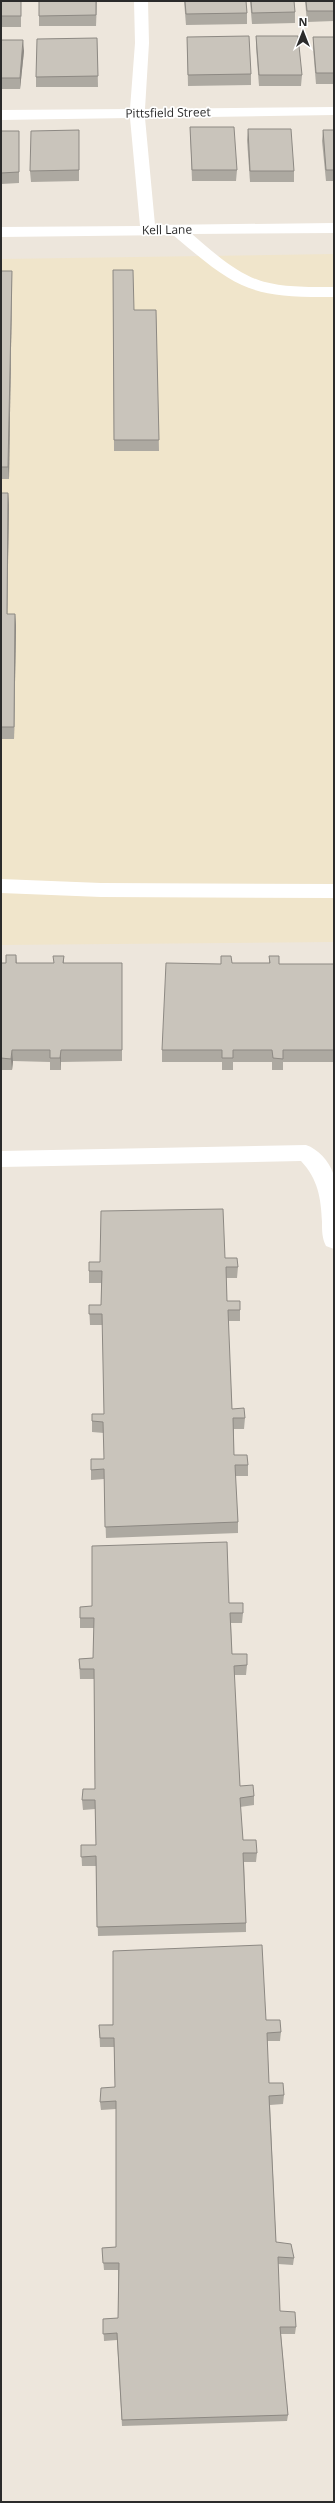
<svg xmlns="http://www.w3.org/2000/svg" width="335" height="2503" viewBox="0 0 335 2503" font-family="'Open Sans',sans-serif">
<rect width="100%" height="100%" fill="#ede6dc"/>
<polygon fill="#f0e5cb" points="334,254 334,942 1,945 1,259"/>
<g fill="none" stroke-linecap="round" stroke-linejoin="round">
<g fill="#fff" fill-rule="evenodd">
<path d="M134,1H148L149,43L145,109L334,107V115L145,118L155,225L334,223V233L192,234C248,283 260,288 334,287V297C249,298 237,289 173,235L1,237V227L140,226L130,118L1,120V110L130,109L135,43Z"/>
<polygon points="1,879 101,883 334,884 334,898 101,897 1,893"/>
<path d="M306,1145C318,1149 329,1161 333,1173C335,1185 334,1233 334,1249L326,1246C322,1238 322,1231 322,1222C321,1198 318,1179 301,1161L1,1167V1151Z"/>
</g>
</g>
<g fill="#ada9a1">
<rect x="1" y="1" width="20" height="26"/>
<polygon points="97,1 96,26 39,26 39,16"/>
<polygon points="184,1 246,1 247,13 247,24 186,25"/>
<polygon points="250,1 294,1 295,12 295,23 252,24"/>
<polygon points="305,1 334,1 334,21 307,22"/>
<polygon points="256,36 302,75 301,86 259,86 256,47"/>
<polygon points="187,37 251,74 251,85 188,86"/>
<polygon points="313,37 334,37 334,84 316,84 313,48"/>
<polygon points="97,38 98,87 36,87 36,77"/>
<polygon points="1,40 24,51 20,89 1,89"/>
<polygon points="190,127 237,170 236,181 192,181"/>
<polygon points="248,129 294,171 294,182 250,182 247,140"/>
<polygon points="323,130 334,130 334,181 326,181 322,141"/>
<polygon points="1,131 19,142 19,183 1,184"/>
<polygon points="79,141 79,181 31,182 30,171"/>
<polygon points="113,270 134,310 156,310 159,451 114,451"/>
<polygon points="1,271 12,271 12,283 9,479 1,479"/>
<polygon points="1,493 8,493 9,505 7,614 15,614 16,626 14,739 1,739"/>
<polygon points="16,955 17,963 54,963 64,956 64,963 122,975 122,1061 61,1062 61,1070 50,1070 50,1062 13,1061 12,1070 1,1070 1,963 6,963"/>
<polygon points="269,956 279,964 334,964 334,1062 283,1062 283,1070 272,1070 272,1062 233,1062 233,1070 222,1070 222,1062 162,1062 162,1050 232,963 269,963"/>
<polygon points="225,1258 238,1267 237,1278 226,1278 227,1301 240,1310 240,1321 228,1321 232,1409 245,1418 244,1429 234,1429 234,1455 248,1465 248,1476 235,1476 238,1522 238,1533 106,1538 104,1479 91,1480 91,1470 104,1459 104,1433 92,1432 92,1421 104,1414 103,1325 90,1325 89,1305 101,1305 101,1283 89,1283 89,1271"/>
<polygon points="229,1603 243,1613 242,1623 231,1623 232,1654 247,1665 246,1675 234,1675 240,1786 254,1796 254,1805 240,1807 243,1840 257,1853 256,1862 244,1862 246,1923 246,1932 98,1936 96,1866 82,1866 81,1845 96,1845 95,1809 83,1810 82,1800 95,1789 94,1679 80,1679 79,1659 93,1658 94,1628 80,1628 80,1618"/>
<polygon points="266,2020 281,2032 280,2041 267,2041 269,2083 284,2095 283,2104 270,2105 276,2242 294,2258 293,2265 278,2264 280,2311 296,2327 295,2334 281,2334 288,2415 287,2421 122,2426 117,2340 104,2341 103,2319 118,2318 118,2270 104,2270 102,2248 116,2247 116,2109 101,2110 100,2102 115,2087 114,2047 100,2047 99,2025"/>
</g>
<g fill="#8d8983">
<polygon points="23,40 24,51 20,89 20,78"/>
<polygon points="12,271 12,283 9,479 8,467"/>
<polygon points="8,493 9,505 7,626 7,614"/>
<polygon points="15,614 16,626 14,739 14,727"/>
<polygon points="12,1050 13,1061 12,1070 11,1059"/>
<polygon points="61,1050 61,1070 60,1058"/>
</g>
<g fill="#c9c4bb" stroke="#8d8983">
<rect x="1" y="1" width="20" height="15"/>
<polygon points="39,1 96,1 96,15 39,16"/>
<polygon points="185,1 246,1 247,13 186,14"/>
<polygon points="251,1 294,1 295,12 252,13"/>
<polygon points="306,1 334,1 334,11 307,11"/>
<polygon points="249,36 251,74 188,75 187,37"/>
<polygon points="256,36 298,36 302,75 259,75"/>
<polygon points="313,37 334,37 334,73 316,73"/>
<polygon points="97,38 98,76 36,77 37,39"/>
<polygon points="1,40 23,40 20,78 1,78"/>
<polygon points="190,127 234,127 237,170 192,170"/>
<polygon points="248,129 291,129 294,171 250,171"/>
<polygon points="79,130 79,170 30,171 31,131"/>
<polygon points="323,130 334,130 334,170 326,170"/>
<polygon points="1,131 19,131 19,172 1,173"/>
<polygon points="113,270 133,270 134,310 156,310 159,440 114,440"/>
<polygon points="1,271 12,271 8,467 1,467"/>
<polygon points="1,493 8,493 7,614 15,614 14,727 1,727"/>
<polygon points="6,955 16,955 16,963 54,963 53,956 64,956 63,963 122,963 122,1050 61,1050 60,1058 50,1058 50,1050 12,1050 11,1059 1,1058 1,963 6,963"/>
<polygon points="221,956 231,956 232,963 270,963 269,956 279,956 279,964 334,964 334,1050 283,1050 283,1059 273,1058 272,1050 233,1050 233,1058 222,1058 222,1050 162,1050 166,963 221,964"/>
<polygon points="223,1209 225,1258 237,1258 238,1267 226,1267 227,1301 240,1301 240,1310 228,1310 232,1409 244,1408 245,1418 233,1418 234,1455 247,1455 248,1465 235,1465 238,1522 105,1527 104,1469 91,1470 91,1459 104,1459 103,1422 92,1421 92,1414 104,1414 102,1314 89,1314 89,1305 101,1305 102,1271 89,1271 89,1262 100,1262 101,1211"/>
<polygon points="227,1542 229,1603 243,1603 243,1613 230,1613 232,1654 247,1654 247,1665 234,1666 240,1786 253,1785 254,1796 240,1798 243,1840 256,1840 257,1853 243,1853 246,1923 97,1927 96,1856 81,1857 81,1845 96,1845 95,1800 82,1800 83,1789 95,1789 94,1669 80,1669 79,1659 93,1658 94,1618 80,1618 80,1607 92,1606 92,1546"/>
<polygon points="262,1945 266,2020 280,2020 281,2032 267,2033 269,2083 283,2083 284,2095 269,2096 276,2242 291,2244 294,2258 278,2257 280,2311 295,2312 296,2327 280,2327 288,2415 122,2420 117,2333 103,2334 103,2319 118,2318 119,2263 103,2263 102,2248 116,2247 116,2101 100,2102 101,2088 115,2087 114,2038 100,2038 99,2025 113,2025 113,1951"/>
</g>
<g text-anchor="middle" stroke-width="3.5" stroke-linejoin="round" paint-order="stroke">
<g font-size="12" fill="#2b2b2b" stroke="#fff">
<text transform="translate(168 113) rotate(-1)" y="4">Pittsfield Street</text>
<text transform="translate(167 230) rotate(-1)" y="4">Kell Lane</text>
</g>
</g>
<rect width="335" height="2503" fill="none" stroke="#2b2b2b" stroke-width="4"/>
<g transform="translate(303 32)" stroke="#ffffff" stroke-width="3" paint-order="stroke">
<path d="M0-3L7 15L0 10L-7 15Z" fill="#2b2b2b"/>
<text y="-6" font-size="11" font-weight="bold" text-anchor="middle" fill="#2b2b2b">N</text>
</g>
</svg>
